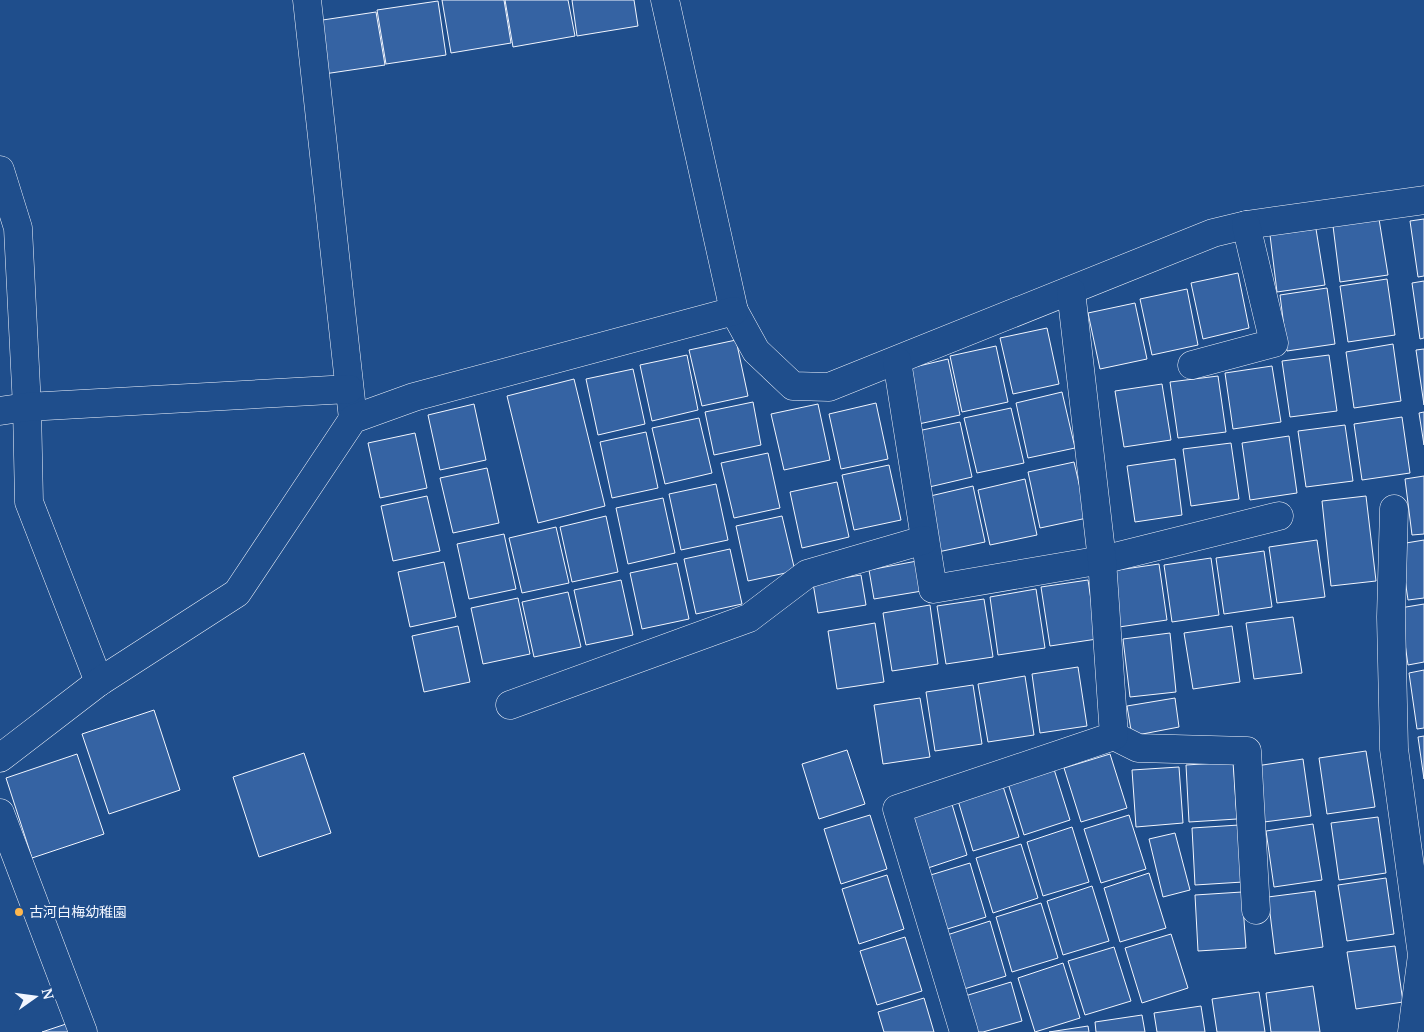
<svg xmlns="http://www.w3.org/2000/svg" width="1424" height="1032" viewBox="0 0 1424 1032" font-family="'Noto Serif','Noto Sans JP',serif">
<rect width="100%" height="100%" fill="#1f4e8c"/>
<g fill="#3563a3" stroke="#f2f6ff">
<polygon points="442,0 504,0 511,43 451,53"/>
<polygon points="505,0 568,0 575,36 513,47"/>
<polygon points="572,0 634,0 638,26 577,36"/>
<polygon points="438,1 446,55 386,64 377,10"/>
<polygon points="376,12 385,65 324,74 316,21"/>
<polygon points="1379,219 1388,275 1340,282 1333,226"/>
<polygon points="1424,219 1424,276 1418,277 1410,221"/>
<polygon points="1316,229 1325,285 1277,292 1270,235"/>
<polygon points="1238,273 1249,328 1203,339 1191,283"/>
<polygon points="1387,279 1395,335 1348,342 1340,286"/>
<polygon points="1424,281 1424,338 1420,339 1412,283"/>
<polygon points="1327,288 1335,344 1287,351 1280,295"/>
<polygon points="1187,289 1198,345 1152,355 1140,299"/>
<polygon points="1135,303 1147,359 1100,369 1088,313"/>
<polygon points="1047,328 1059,384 1013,394 1000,338"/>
<polygon points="736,340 748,396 702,406 689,350"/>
<polygon points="1393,344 1401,401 1354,408 1346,352"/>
<polygon points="996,346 1008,402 962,412 950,356"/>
<polygon points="1424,349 1424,405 1416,350"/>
<polygon points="687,355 698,410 652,421 640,365"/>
<polygon points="1329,355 1337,411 1290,417 1282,361"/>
<polygon points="948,359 960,415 914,425 902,370"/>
<polygon points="1272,366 1281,422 1233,429 1225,373"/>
<polygon points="633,369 645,424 598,435 586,379"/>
<polygon points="1218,376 1226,432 1178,438 1170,382"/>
<polygon points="574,379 605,506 538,523 507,396"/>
<polygon points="1162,384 1171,440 1124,447 1115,391"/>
<polygon points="1062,392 1075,448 1028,458 1016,403"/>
<polygon points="753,402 761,445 714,455 705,412"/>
<polygon points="876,403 888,459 841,469 829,414"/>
<polygon points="474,404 486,460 440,470 428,415"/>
<polygon points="818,404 830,460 784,470 771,414"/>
<polygon points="1011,408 1024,463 977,473 964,418"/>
<polygon points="1424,412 1424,445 1419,413"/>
<polygon points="1402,417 1410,473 1362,480 1354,424"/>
<polygon points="699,418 712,473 665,484 652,428"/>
<polygon points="960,422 972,477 925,488 913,432"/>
<polygon points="1345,425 1353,481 1306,487 1298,431"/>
<polygon points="646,432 658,488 612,498 600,442"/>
<polygon points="415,433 427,488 380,498 368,443"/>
<polygon points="1289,436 1297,493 1250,500 1242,443"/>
<polygon points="1231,443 1239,499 1191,506 1183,449"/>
<polygon points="768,453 780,508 734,518 721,463"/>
<polygon points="1175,459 1182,515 1135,522 1127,466"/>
<polygon points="1074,462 1087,518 1040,528 1028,472"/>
<polygon points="889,465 901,520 854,530 842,475"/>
<polygon points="487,468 499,523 453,533 440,478"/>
<polygon points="1424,476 1424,534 1412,535 1405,479"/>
<polygon points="1025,479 1037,535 990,545 978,490"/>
<polygon points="837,482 849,537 802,548 790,492"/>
<polygon points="716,484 728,540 681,550 669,494"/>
<polygon points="973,486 985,542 938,552 926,497"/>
<polygon points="427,496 440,551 393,561 381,506"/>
<polygon points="1366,496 1376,581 1331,586 1322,501"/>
<polygon points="663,498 675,553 628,564 616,508"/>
<polygon points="606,516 618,572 572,582 560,527"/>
<polygon points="782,516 795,571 748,581 736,526"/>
<polygon points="556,527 569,583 522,593 509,538"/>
<polygon points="504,534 516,589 469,599 457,544"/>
<polygon points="1317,540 1325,597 1277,603 1269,547"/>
<polygon points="1424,540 1424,598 1408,600 1400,544"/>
<polygon points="730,549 742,604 696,614 684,559"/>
<polygon points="1264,551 1272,607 1224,614 1216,558"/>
<polygon points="1211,558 1219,615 1172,622 1164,565"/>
<polygon points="917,561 922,591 874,599 869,570"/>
<polygon points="444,562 456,617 410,627 398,572"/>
<polygon points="677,563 689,619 642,629 630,573"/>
<polygon points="1159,564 1167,620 1119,627 1111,571"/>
<polygon points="861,575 866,605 818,613 813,583"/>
<polygon points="621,580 633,635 586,645 574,590"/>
<polygon points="1088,580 1097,639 1050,646 1041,587"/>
<polygon points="1036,589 1045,648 998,655 990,597"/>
<polygon points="568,592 581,647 534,657 522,602"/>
<polygon points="518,598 530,654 483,664 471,608"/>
<polygon points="984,599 993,657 946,664 937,606"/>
<polygon points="1424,604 1424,662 1408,665 1400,608"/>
<polygon points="930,605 938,664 892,671 883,613"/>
<polygon points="1293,617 1302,673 1254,679 1246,623"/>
<polygon points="875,623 884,682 837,689 828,631"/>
<polygon points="458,626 470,682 424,692 412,636"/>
<polygon points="1232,626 1240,682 1193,689 1184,633"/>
<polygon points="1170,633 1176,692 1130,697 1123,639"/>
<polygon points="1078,667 1087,726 1040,733 1032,674"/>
<polygon points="1424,670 1424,728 1417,729 1409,673"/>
<polygon points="1025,676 1034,735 988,742 978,684"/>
<polygon points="973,685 982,744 935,751 926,692"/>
<polygon points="920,698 930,757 883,764 874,705"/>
<polygon points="1175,698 1179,727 1132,736 1127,706"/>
<polygon points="154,710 180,790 109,814 82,734"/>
<polygon points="1424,736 1424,779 1418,737"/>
<polygon points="847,750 865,804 819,819 802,764"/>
<polygon points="1366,751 1375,807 1327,814 1319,758"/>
<polygon points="304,753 331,833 259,857 233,777"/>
<polygon points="77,754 104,834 32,858 6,778"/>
<polygon points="1110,754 1127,808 1081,822 1064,768"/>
<polygon points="1303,759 1311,816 1264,822 1256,766"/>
<polygon points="1233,762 1237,819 1189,822 1186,765"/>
<polygon points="1053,766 1070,820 1024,835 1007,780"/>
<polygon points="1179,767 1183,823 1136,827 1132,770"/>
<polygon points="1002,783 1019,837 973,851 957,797"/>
<polygon points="951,801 967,855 922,870 905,815"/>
<polygon points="870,815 887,869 841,884 824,829"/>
<polygon points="1129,815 1146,869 1101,883 1084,829"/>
<polygon points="1378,817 1386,873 1339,880 1331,823"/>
<polygon points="1313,824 1322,880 1274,887 1266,831"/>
<polygon points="1239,825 1243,882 1195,885 1192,828"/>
<polygon points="1072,827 1089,882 1043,896 1027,842"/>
<polygon points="1175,833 1190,890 1163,897 1149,839"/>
<polygon points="1021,844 1038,898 993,913 976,858"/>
<polygon points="970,863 986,917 941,931 924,877"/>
<polygon points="1149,873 1166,928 1120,942 1104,888"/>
<polygon points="887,875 904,929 859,944 842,889"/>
<polygon points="1386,878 1394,934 1347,941 1338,885"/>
<polygon points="1092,886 1109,941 1063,955 1047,901"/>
<polygon points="1315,891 1323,947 1275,954 1268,897"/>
<polygon points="1242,892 1246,948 1198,951 1195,895"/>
<polygon points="1041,903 1058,958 1012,972 996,917"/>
<polygon points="990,921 1006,976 961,990 944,936"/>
<polygon points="1171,934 1188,988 1142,1003 1125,948"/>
<polygon points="905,937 922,991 877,1005 860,951"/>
<polygon points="1395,946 1403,1002 1356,1009 1347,952"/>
<polygon points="1114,947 1131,1001 1085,1015 1068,961"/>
<polygon points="1063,963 1080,1018 1035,1032 1018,978"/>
<polygon points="1011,982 1022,1021 983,1032 976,1032 965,996"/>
<polygon points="1313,986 1320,1032 1271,1032 1266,993"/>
<polygon points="1259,992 1265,1032 1217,1032 1212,999"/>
<polygon points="924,998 934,1032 884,1032 878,1012"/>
<polygon points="1201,1006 1205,1032 1157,1032 1154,1013"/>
<polygon points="1142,1015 1145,1032 1096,1032 1095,1022"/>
<polygon points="69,1023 72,1032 42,1032"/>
<polygon points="1088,1026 1089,1032 1049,1032"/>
</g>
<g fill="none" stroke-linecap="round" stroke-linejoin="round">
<g stroke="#f2f6ff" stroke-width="29">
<g id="street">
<polyline points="307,0 353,419"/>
<polyline points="665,0 734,311 756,351 793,386 829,387 1213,233 1246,225 1424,200"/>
<polyline points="0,170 18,228 27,407 29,502 99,682"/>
<polyline points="897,361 933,589 1102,560 1279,516"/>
<polyline points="1192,365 1274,343 1246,225"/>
<polyline points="0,411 27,407 349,389"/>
<polyline points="1394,509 1391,617 1394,749 1422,955 1412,1032"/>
<polyline points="510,705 749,618 807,574 924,540"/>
<polyline points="1114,736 1138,748 1247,751 1256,910"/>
<polyline points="0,758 99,682 237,593 353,419 414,397 734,311"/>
<polyline points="0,813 83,1032"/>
<polyline points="964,1032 897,809 1114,736 1102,560 1071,291"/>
</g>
</g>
<use href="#street" stroke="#1f4e8c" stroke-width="28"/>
</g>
<circle fill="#ffb74d" stroke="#1f4e8c" stroke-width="2" cx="19" cy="912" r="5"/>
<g text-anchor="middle" stroke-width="4" stroke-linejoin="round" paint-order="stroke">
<g font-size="14" fill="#f2f6ff" stroke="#1f4e8c" text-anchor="start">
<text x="29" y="917">古河白梅幼稚園</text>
</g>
</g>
<g transform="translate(35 997) rotate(76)" stroke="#1f4e8c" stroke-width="4" paint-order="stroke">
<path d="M0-4L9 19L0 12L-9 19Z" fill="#f2f6ff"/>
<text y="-8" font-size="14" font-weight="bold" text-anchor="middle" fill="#f2f6ff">N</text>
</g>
</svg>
